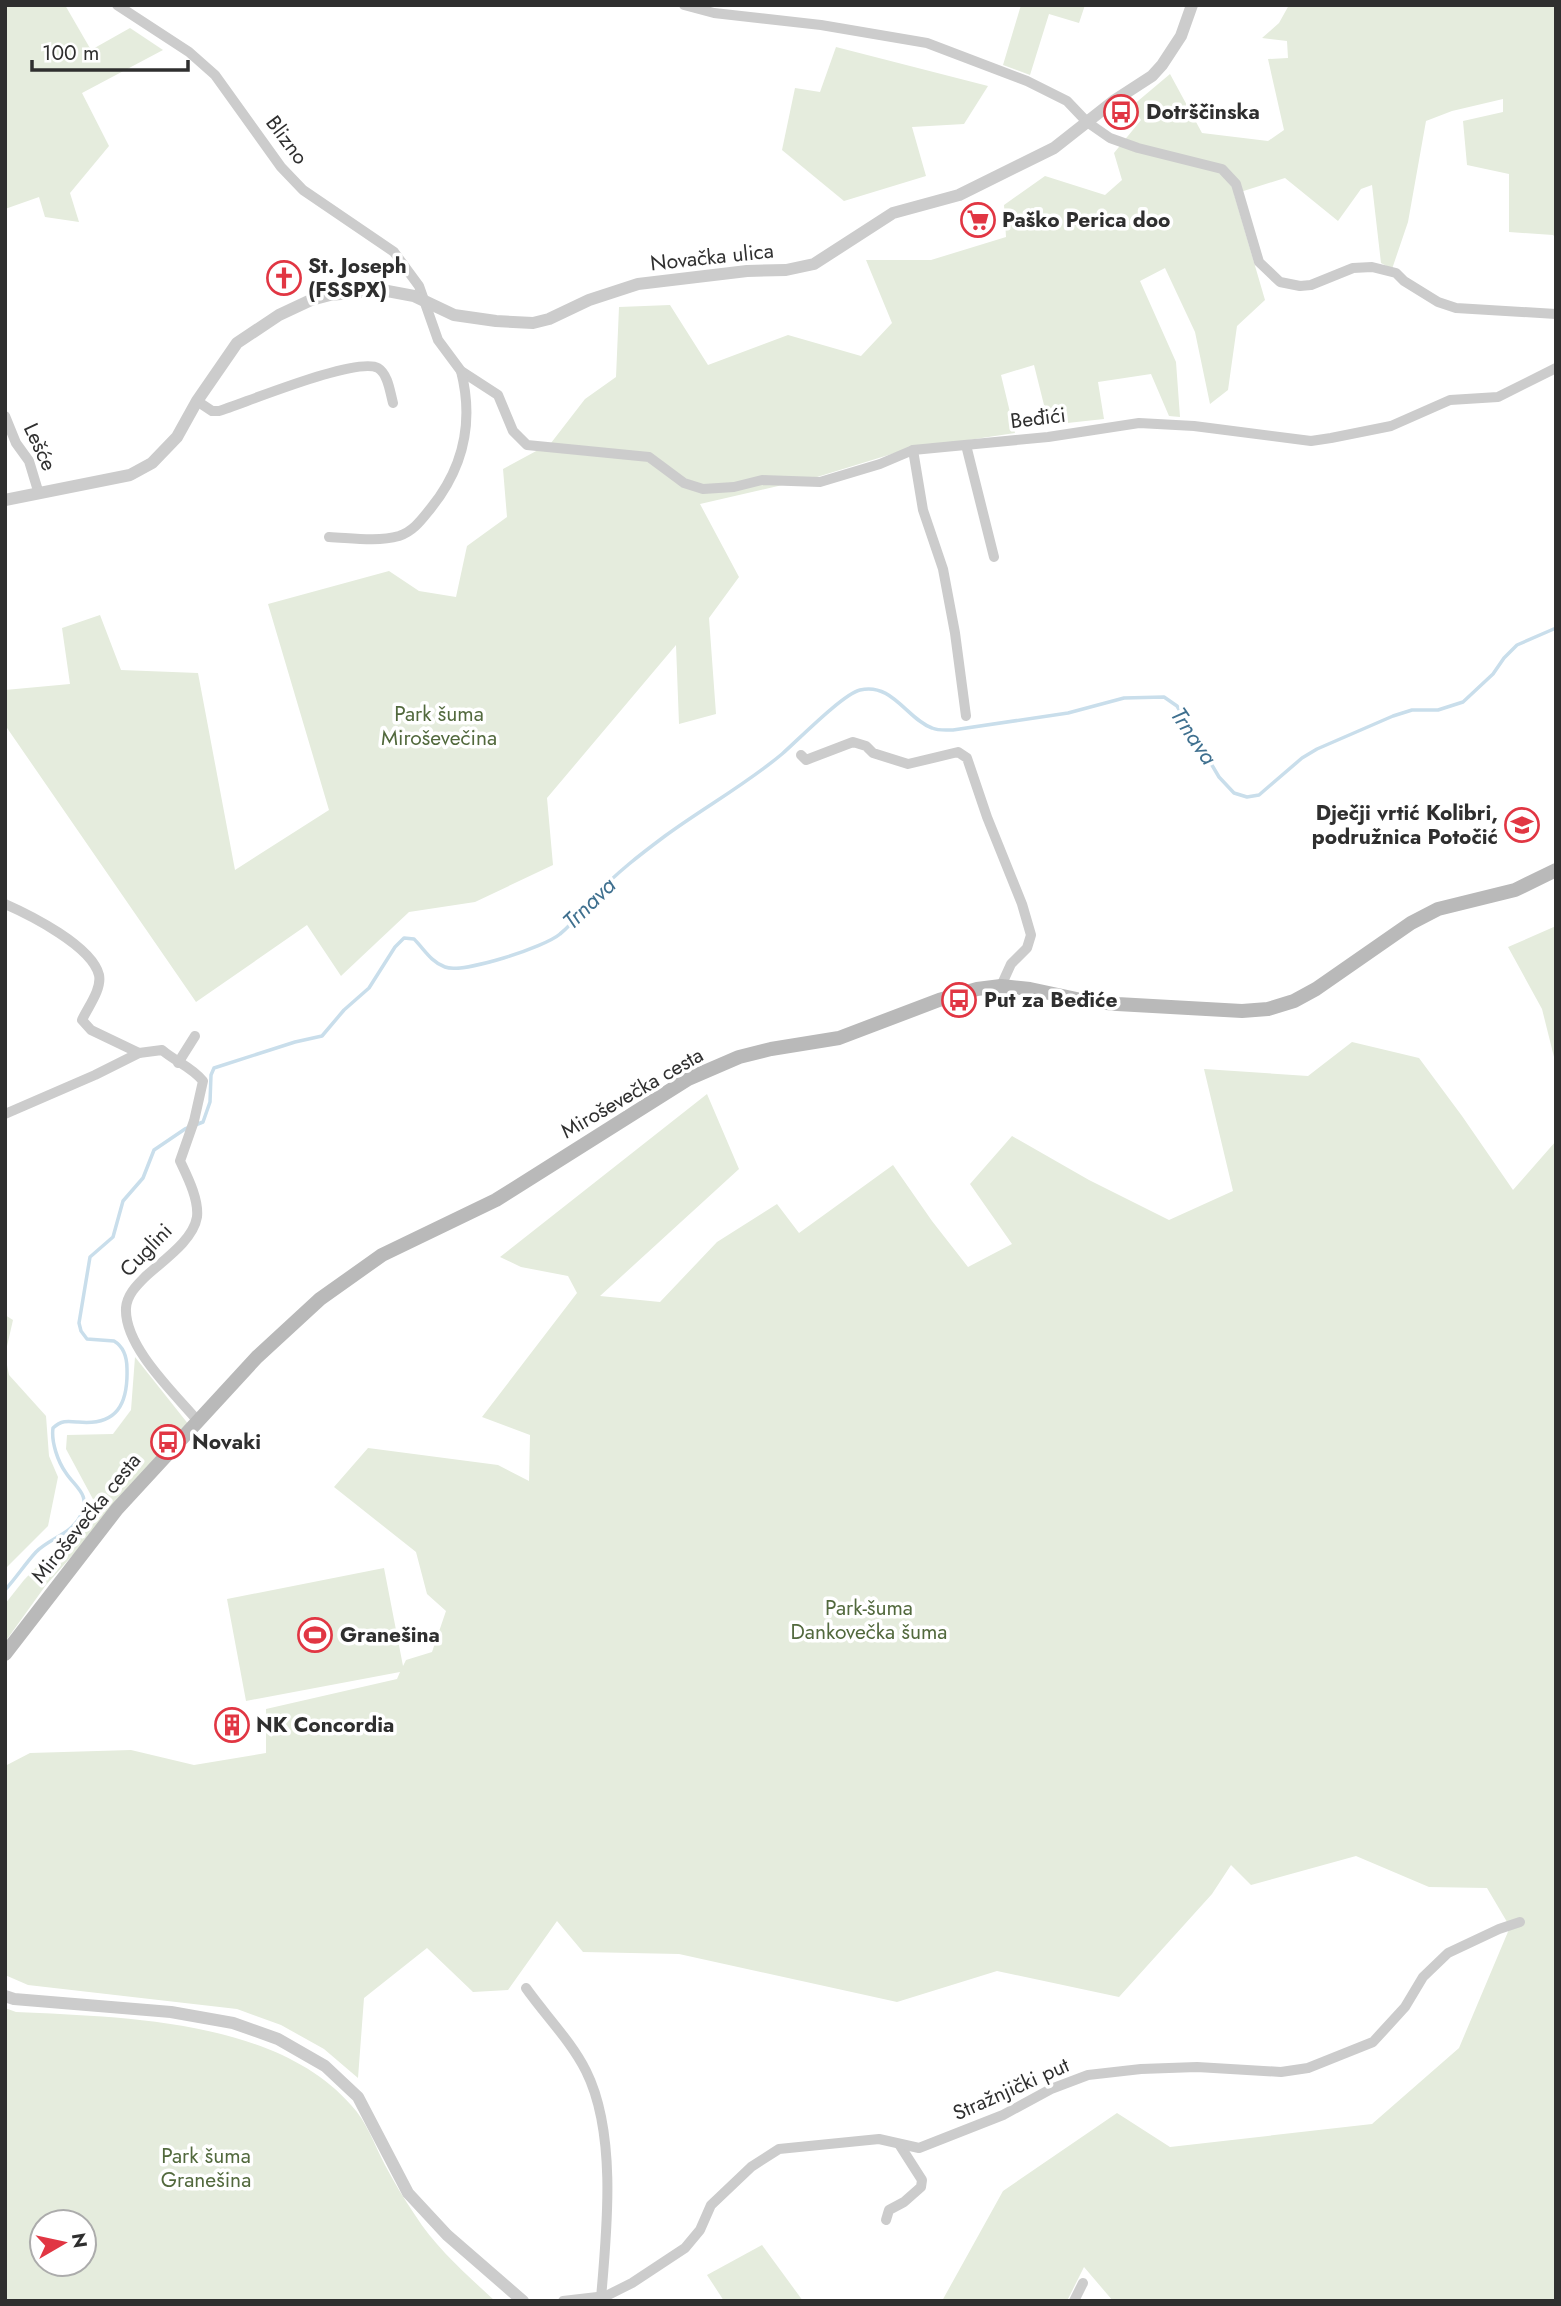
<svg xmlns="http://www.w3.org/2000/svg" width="1561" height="2306" viewBox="0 0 1561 2306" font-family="Jost,sans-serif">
<rect width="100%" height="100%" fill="#fff"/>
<g fill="#e5ecdd" fill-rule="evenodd">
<polygon points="5,5 65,5 91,50 130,28 163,50 82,93 109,146 70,193 79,222 45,217 39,197 5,209"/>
<polygon points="1021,5 1085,5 1079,23 1049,14 1030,75 1003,65"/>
<polygon points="1289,5 1556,5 1556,238 1553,235 1509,232 1509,174 1467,165 1463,121 1503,112 1503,99 1452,111 1426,121 1408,222 1392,269 1381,263 1372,185 1361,189 1338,221 1285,178 1234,194 1265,300 1237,326 1228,390 1210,404 1195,332 1165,268 1140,281 1176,362 1180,417 1169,416 1151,374 1098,382 1104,419 1049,425 1034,365 1001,375 1015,433 908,449 817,477 700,504 739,577 709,618 716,714 679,724 676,645 547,798 553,865 475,902 409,912 341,976 307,925 196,1002 5,725 5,690 70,684 62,628 100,615 121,670 198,673 235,870 329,810 268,604 389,571 419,591 456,597 467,546 507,517 503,469 551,443 585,399 616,377 619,307 670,305 708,365 788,335 861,356 892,323 866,260 931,260 1006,237 1004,205 1045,176 1105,195 1122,180 1114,153 1141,120 1132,106 1170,74 1202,133 1268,141 1284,130 1268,59 1288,58 1287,41 1262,38 1279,23"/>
<polygon points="836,47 988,86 964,124 912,127 926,176 844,201 782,150 795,88 820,92"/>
<polygon points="1556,926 1556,1065 1542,1009 1508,947"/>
<polygon points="1352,1042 1419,1058 1462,1116 1513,1190 1556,1141 1556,2301 1113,2301 1084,2267 1067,2301 942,2301 1003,2191 1117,2113 1170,2147 1372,2124 1459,2048 1510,1927 1487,1888 1429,1887 1356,1856 1251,1885 1231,1865 1212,1894 1119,1997 997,1971 897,2002 679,1954 583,1952 557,1921 508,1990 473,1992 427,1948 364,1998 358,2078 324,2049 281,2025 237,2009 28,1985 5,1975 5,1766 30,1753 131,1750 194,1765 266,1753 266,1709 397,1679 400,1672 246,1701 227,1599 384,1568 403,1666 406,1660 432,1652 446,1611 427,1594 416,1552 334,1487 368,1448 498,1465 529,1481 530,1435 482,1417 577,1293 568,1276 521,1267 500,1257 707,1094 739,1169 600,1296 660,1302 717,1242 777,1204 799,1233 893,1165 932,1221 968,1267 1012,1244 970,1184 1012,1136 1089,1180 1169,1220 1233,1191 1204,1069 1308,1076"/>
<polygon points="5,1315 13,1320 5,1355 9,1375 46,1416 49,1456 58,1477 48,1526 5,1569"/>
<polygon points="135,1357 189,1425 46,1585 5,1642 5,1604 24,1580 46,1557 67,1544 84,1529 94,1501 66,1449 67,1435 113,1434 131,1410"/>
<path d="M5,2008L16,2012C121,2017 276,2019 351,2105C367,2122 374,2144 385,2165C394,2182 404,2199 415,2215C436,2248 466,2274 495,2301H5ZM42,2222H84V2264H42Z"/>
<polygon points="762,2245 803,2301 724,2301 707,2275"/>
</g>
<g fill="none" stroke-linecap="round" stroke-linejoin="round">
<path stroke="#c9deeb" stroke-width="3.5" d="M5,1590C16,1578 25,1564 36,1552C50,1538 72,1534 81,1515C91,1495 76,1488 66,1473C58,1462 51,1442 53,1428C61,1420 68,1421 78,1422C117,1426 128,1404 127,1369C127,1358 124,1347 114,1341L87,1339L81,1331L79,1323L90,1257L113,1237L123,1201L143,1178L154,1150L185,1129L203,1122L210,1102L211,1075L214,1068L295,1042L322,1036L344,1010L369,988L395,947L404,938L414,939C424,949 431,962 445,967C463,974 545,947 560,934C574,923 584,908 596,895C616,873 641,854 665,836C703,808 745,785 782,754C798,740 843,694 860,690C892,682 907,719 932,728C939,731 946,730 953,730L1068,713L1124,698L1164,697L1177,706L1219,777L1234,793L1247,797L1259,795L1302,758L1317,749L1393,716L1412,710H1438L1463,702L1493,674L1504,658L1517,645L1556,628"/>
<g stroke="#ccc" stroke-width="10">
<polyline points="117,5 189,52 215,75 281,167 303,190 394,252 419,286 438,340 461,371 498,395 513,431 527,445 649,457 684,483 703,489 734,487 762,480 820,482 880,464 913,450 1048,437 1139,423 1194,426 1311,441 1331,438 1391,426 1450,400 1498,397 1556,368"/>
<polyline points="684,5 714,13 821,25 927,43 1027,81 1067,101 1087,122 1110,138 1138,148 1222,169 1236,184 1259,262 1280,282 1300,286 1311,285 1353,268 1372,267 1396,273 1404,281 1438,302 1456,308 1556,314"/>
<path d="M197,401L212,411H219C245,403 357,356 378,368C388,374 390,392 393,403"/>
<polyline points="5,416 16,443 29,461 39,494"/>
<polyline points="966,445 994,557"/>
<polyline points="913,450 923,510 943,569 955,633 966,716"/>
<path d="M329,537C352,538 377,542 399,536C414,531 422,519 431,508C464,467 474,422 461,371"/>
<polyline points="801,755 806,760 853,742 866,746 873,753 908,764 958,752 967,758 987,817 1022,904 1031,935 1027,948 1011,964 1001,986"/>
<path d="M5,904C30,915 92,946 99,975C102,989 88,1007 82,1020L91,1030L139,1053"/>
<polyline points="178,1063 195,1036"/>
<path d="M5,1114L95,1075L139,1053L162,1050C176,1062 192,1067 203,1081L194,1121L180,1161C187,1176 199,1199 197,1217C193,1241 162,1261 145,1277C136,1286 127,1295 126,1308C124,1346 174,1393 197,1420"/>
<path d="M526,1988C545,2015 571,2041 586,2071C617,2133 607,2230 601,2298L603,2301"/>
<polyline points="886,2220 889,2210 904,2202 921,2187 922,2180 899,2144"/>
<polyline points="563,2301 606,2296 632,2283 685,2248 700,2230 711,2205 751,2167 779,2149 879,2139 919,2148 1003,2115 1051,2089 1088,2075 1141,2069 1197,2067 1281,2072 1308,2068 1373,2042 1405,2007 1423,1977 1448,1953 1499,1929 1520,1922"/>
<polyline points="1074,2301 1083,2283"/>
</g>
<g stroke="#ccc" stroke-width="12">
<polyline points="5,500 130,475 152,463 177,437 197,401 237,343 279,315 311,300 330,295 382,290 414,296 454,315 496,321 533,323 549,319 589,300 638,284 747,271 786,270 814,264 893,213 959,195 1054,148 1115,100 1152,76 1162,65 1181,36 1192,5"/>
<polyline points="5,1996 14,1999 171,2012 233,2023 278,2039 325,2066 358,2097 408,2193 447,2235 523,2301"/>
</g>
<polyline stroke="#b9b9b9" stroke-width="14" points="5,1654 117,1509 257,1357 320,1299 382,1255 496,1200 688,1079 739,1057 771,1049 839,1038 939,1000 977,989 1001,986 1030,989 1086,1001 1117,1004 1242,1011 1268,1009 1294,1001 1316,989 1411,923 1438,909 1515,890 1556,870"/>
</g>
<defs>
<g id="bus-ring" transform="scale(1.75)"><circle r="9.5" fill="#fff" stroke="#e13643" stroke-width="1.5"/><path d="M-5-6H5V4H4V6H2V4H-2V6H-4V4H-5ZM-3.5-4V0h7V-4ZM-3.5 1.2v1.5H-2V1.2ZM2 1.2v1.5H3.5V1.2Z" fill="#e13643"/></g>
<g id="supermarket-ring" transform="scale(1.75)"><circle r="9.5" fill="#fff" stroke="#e13643" stroke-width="1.5"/><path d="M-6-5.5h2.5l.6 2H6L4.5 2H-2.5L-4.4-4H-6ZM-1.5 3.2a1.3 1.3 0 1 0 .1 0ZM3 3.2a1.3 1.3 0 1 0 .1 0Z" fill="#e13643"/></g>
<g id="church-ring" transform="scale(1.75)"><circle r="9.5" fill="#fff" stroke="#e13643" stroke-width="1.5"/><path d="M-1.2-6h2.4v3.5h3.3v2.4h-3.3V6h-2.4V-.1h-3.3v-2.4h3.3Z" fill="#e13643"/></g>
<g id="school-ring" transform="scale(1.75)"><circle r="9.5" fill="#fff" stroke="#e13643" stroke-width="1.5"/><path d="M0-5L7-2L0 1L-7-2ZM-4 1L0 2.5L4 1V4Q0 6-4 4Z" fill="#e13643"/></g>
<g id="stadium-ring" transform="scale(1.75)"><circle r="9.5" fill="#fff" stroke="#e13643" stroke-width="1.5"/><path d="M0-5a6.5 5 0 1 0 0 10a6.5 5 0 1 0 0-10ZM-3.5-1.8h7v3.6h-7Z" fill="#e13643"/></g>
<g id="building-ring" transform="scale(1.75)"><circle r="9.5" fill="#fff" stroke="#e13643" stroke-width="1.5"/><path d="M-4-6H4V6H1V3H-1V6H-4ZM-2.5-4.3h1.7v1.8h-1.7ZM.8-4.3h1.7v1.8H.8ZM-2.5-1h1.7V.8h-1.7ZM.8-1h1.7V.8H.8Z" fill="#e13643"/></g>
</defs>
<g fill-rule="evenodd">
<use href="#bus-ring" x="1121" y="112"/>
<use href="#supermarket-ring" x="978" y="220"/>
<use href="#church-ring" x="284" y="278"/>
<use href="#school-ring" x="1522" y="825"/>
<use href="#bus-ring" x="959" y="1000"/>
<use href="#bus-ring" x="168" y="1442"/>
<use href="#stadium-ring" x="315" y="1635"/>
<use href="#building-ring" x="232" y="1725"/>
</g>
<g text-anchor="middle" stroke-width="7" stroke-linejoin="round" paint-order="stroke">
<g font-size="21" font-weight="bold" fill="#2f2f2f" stroke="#fff" text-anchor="start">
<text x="1146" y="119">Dotrščinska</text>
<text x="1002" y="227">Paško Perica doo</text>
<text x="308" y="273">St. Joseph<tspan x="308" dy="24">(FSSPX)</tspan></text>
<text x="1498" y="820" text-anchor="end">Dječji vrtić Kolibri,<tspan x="1498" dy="24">podružnica Potočić</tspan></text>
<text x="984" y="1007">Put za Beđiće</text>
<text x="192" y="1449">Novaki</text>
<text x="340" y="1642">Granešina</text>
<text x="256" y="1732">NK Concordia</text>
</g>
<g font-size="21" fill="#2f2f2f" stroke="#fff">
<text transform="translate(287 140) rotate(53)" y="7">Blizno</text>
<text transform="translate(712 257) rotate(-6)" y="7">Novačka ulica</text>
<text transform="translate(1038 418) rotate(-7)" y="7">Beđići</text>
<text transform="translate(40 447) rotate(65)" y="7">Lešće</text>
<text transform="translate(632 1093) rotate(-30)" y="7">Miroševečka cesta</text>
<text transform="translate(146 1250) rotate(-46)" y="7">Cuglini</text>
<text transform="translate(86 1518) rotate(-51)" y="7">Miroševečka cesta</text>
<text transform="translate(1011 2089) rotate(-24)" y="7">Stražnjički put</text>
</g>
<g font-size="21" fill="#52693d" stroke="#fff">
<text x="439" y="721">Park šuma<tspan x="439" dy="24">Miroševečina</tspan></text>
<text x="869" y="1615">Park-šuma<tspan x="869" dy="24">Dankovečka šuma</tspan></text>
<text x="206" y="2163">Park šuma<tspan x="206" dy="24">Granešina</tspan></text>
</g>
<g font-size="23" font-style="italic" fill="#3f708f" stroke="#fff">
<text transform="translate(1194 736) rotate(56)" y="8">Trnava</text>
<text transform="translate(589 903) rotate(-44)" y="8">Trnava</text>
</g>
</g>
<rect width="1561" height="2306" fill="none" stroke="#2f2f2f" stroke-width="14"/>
<g transform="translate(63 2243) rotate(81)"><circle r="33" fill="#ffffff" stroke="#acacac" stroke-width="2"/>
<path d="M0-5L12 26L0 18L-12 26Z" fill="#e13643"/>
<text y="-10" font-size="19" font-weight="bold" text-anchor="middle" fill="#2f2f2f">N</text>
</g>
<path d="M32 60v10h156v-10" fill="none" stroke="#2f2f2f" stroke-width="3.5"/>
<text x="42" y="60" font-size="21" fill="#2f2f2f" stroke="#ffffff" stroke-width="5" paint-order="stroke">100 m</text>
</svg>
